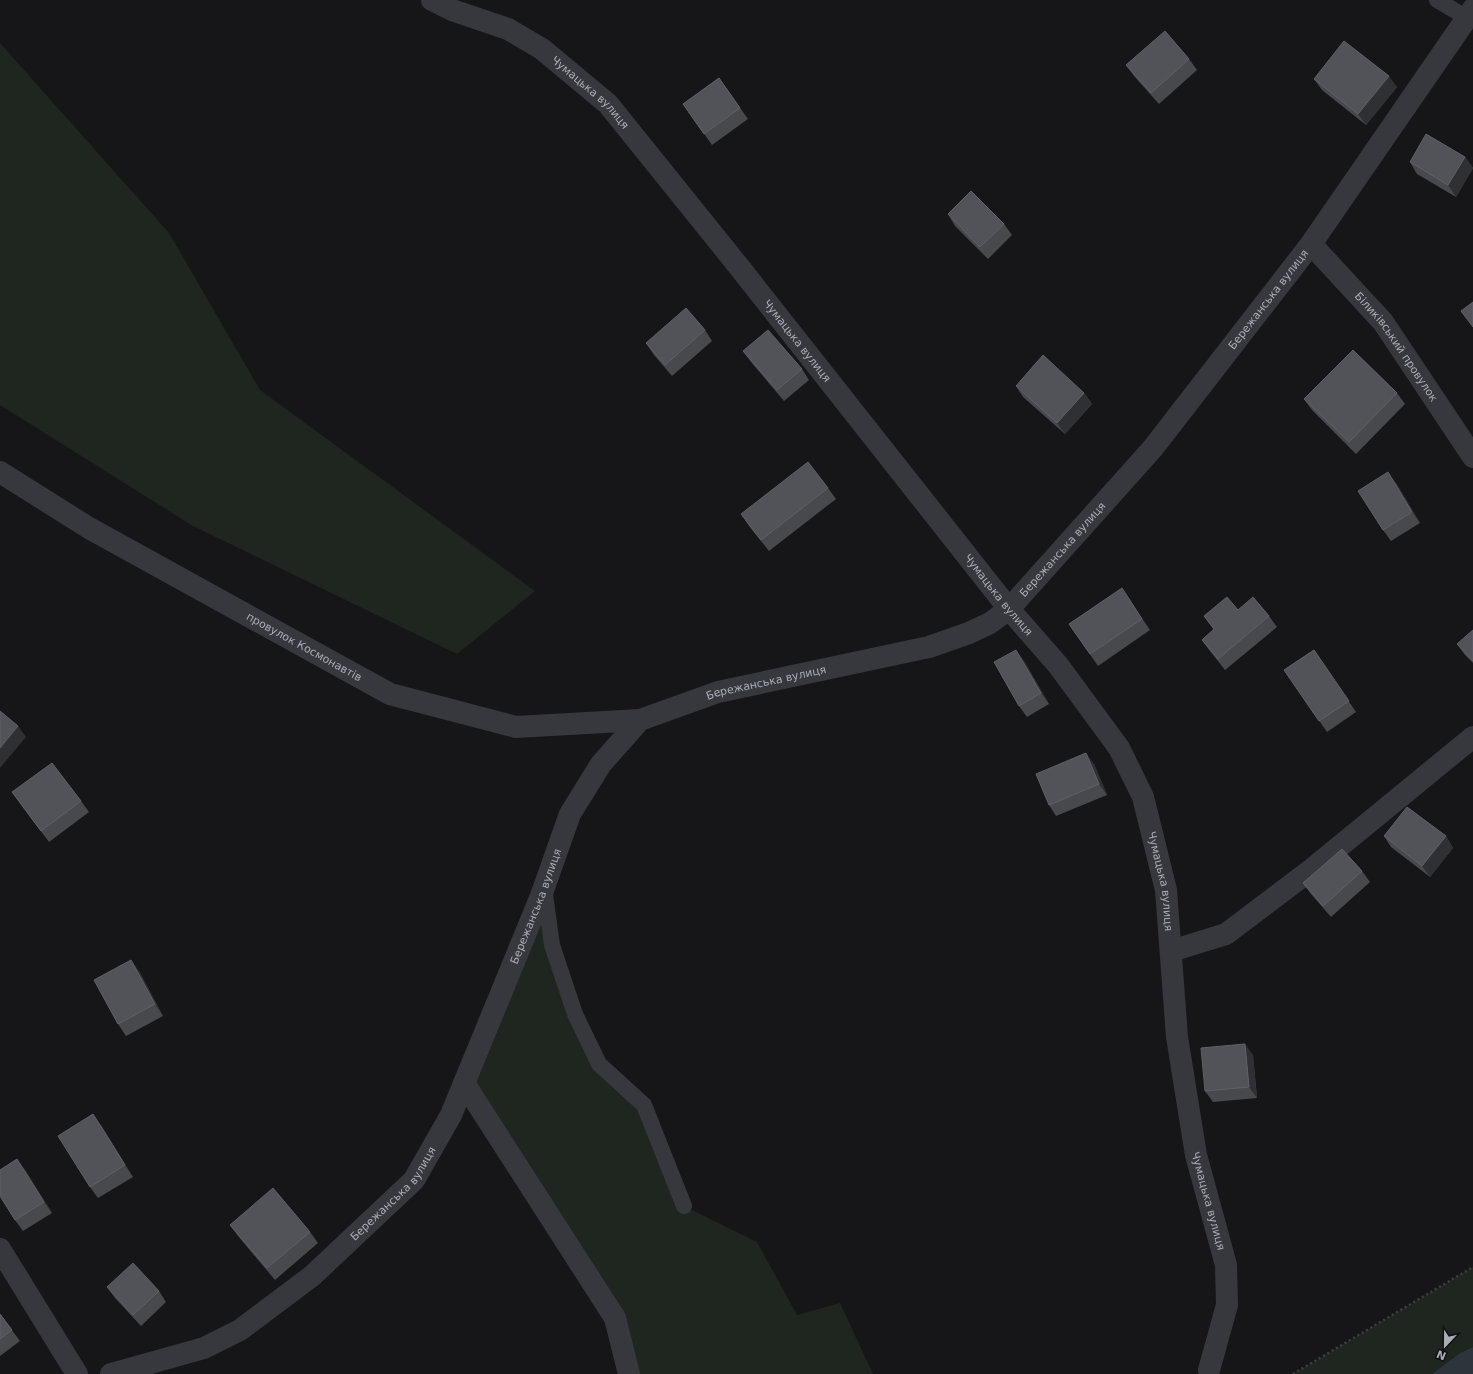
<svg xmlns="http://www.w3.org/2000/svg" width="1473" height="1374" viewBox="0 0 1473 1374" font-family="'DejaVu Sans',sans-serif">
<rect width="100%" height="100%" fill="#161618"/>
<g fill="#1e261f">
<polygon points="0,43 169,233 260,390 535,591 457,654 193,526 0,405"/>
<polygon points="544,886 552,945 599,1064 644,1105 684,1206 757,1242 797,1315 840,1303 873,1374 629,1374 615,1318 464,1083"/>
<polygon points="1473,1267 1473,1347 1460,1353 1432,1374 1293,1374"/>
</g>
<polygon fill="#2c353c" points="1473,1347 1473,1374 1432,1374 1460,1353"/>
<g fill="none" stroke-linecap="round" stroke-linejoin="round">
<polyline stroke="#3d3f44" stroke-width="2.5" stroke-dasharray="2 3" stroke-linecap="butt" points="1293,1374 1473,1267"/>
<g stroke="#37383d" stroke-width="16">
<polyline points="1437,0 1467,18"/>
<polyline points="544,887 552,945 575,1014 599,1064 644,1105 684,1206"/>
</g>
<g stroke="#37383d" stroke-width="22">
<path id="s1" d="M432,0L452,10L508,29L542,49L608,104L740,268L1009,609L1058,665L1119,748L1143,797L1166,890L1177,1037L1196,1155L1226,1265L1227,1305L1209,1370"/>
<path id="s2" d="M1311,244L1383,322L1473,457"/>
<path id="s3" d="M0,472L89,528L390,694L516,727L640,720"/>
<polyline points="1171,951 1226,934 1312,869 1473,737"/>
<polyline points="464,1083 615,1318 629,1374"/>
<polyline points="0,1249 77,1374"/>
<path id="s4" d="M111,1374L204,1348L240,1330L312,1276L414,1180L451,1115L541,896L570,814L601,764L640,720L718,692L929,647L969,633L990,623L1009,609L1153,448L1311,244L1473,9"/>
</g>
</g>
<g fill="#47494d">
<polygon points="1189,59 1197,70 1159,104 1134,76 1126,65"/>
<polygon points="719,78 748,119 712,145 683,104"/>
<polygon points="1314,79 1397,87 1366,125 1322,90"/>
<polygon points="1465,157 1473,168 1456,197 1417,174 1410,162"/>
<polygon points="948,214 1004,224 1012,235 988,259 955,226"/>
<polygon points="705,330 712,341 672,376 654,355 646,343"/>
<polygon points="743,351 802,369 809,380 784,401 751,362"/>
<polygon points="1016,386 1084,393 1092,404 1065,434 1023,397"/>
<polygon points="1397,393 1405,404 1356,454 1312,410 1304,399"/>
<polygon points="1396,483 1420,523 1391,541 1383,530"/>
<polygon points="828,488 836,499 769,551 749,526 741,514"/>
<polygon points="1129,599 1150,630 1098,666 1069,624"/>
<polygon points="1204,616 1269,616 1277,627 1225,670 1210,651 1202,640 1214,630"/>
<polygon points="1473,630 1473,663 1465,655 1457,644"/>
<polygon points="1314,650 1356,712 1327,732 1284,670"/>
<polygon points="1024,661 1049,704 1027,717 1019,706"/>
<polygon points="1094,764 1107,795 1056,816 1049,805"/>
<polygon points="12,792 81,801 89,812 49,842"/>
<polygon points="1384,836 1446,836 1453,848 1430,877 1391,847"/>
<polygon points="1362,871 1370,882 1331,917 1311,894 1303,883"/>
<polygon points="139,971 163,1016 126,1036 118,1024"/>
<polygon points="1253,1055 1257,1098 1213,1102 1205,1091"/>
<polygon points="101,1125 133,1177 98,1198 90,1187"/>
<polygon points="25,1170 52,1213 23,1231 15,1220"/>
<polygon points="230,1225 310,1232 318,1243 275,1280 238,1236"/>
<polygon points="107,1287 159,1291 166,1302 141,1326 115,1298"/>
<polygon points="0,1314 20,1341 0,1356"/>
</g>
<g fill="#2f3033">
<polygon points="1389,76 1397,87 1366,125 1358,114"/>
<polygon points="1465,157 1473,168 1456,197 1448,185"/>
<polygon points="1084,393 1092,404 1065,434 1057,423"/>
<polygon points="1388,472 1396,483 1420,523 1412,512"/>
<polygon points="1016,650 1024,661 1049,704 1041,693"/>
<polygon points="18,726 26,737 0,768 0,748"/>
<polygon points="1086,753 1094,764 1107,795 1099,784"/>
<polygon points="1446,836 1453,848 1430,877 1422,866"/>
<polygon points="131,960 139,971 163,1016 155,1004"/>
<polygon points="1245,1044 1253,1055 1257,1098 1249,1087"/>
<polygon points="93,1114 101,1125 133,1177 125,1165"/>
<polygon points="17,1159 25,1170 52,1213 44,1202"/>
</g>
<g fill="#525359" stroke="#5f6168">
<polygon points="1165,31 1189,59 1151,93 1126,65"/>
<polygon points="1344,41 1389,76 1358,114 1314,79"/>
<polygon points="719,78 740,108 704,134 683,104"/>
<polygon points="1426,134 1465,157 1448,185 1410,162"/>
<polygon points="971,191 1004,224 980,247 948,214"/>
<polygon points="1473,302 1473,327 1461,311"/>
<polygon points="686,308 705,330 665,365 646,343"/>
<polygon points="768,330 802,369 777,390 743,351"/>
<polygon points="1353,350 1397,393 1349,442 1304,399"/>
<polygon points="1043,355 1084,393 1057,423 1016,386"/>
<polygon points="808,462 828,488 761,540 741,514"/>
<polygon points="1388,472 1412,512 1383,530 1358,491"/>
<polygon points="1122,588 1142,619 1090,654 1069,624"/>
<polygon points="1227,597 1238,610 1253,597 1269,616 1218,659 1202,640 1214,629 1204,616"/>
<polygon points="1473,630 1473,661 1457,644"/>
<polygon points="1016,650 1041,693 1019,706 994,662"/>
<polygon points="1314,650 1349,701 1319,721 1284,670"/>
<polygon points="0,711 18,726 0,748"/>
<polygon points="1086,753 1099,784 1049,805 1036,774"/>
<polygon points="52,763 81,801 41,831 12,792"/>
<polygon points="1407,807 1446,836 1422,866 1384,836"/>
<polygon points="1342,849 1362,871 1323,906 1303,883"/>
<polygon points="131,960 155,1004 118,1024 94,980"/>
<polygon points="1245,1044 1249,1087 1205,1091 1201,1048"/>
<polygon points="93,1114 125,1165 90,1187 58,1136"/>
<polygon points="17,1159 44,1202 15,1220 0,1196 0,1170"/>
<polygon points="273,1188 310,1232 267,1268 230,1225"/>
<polygon points="133,1263 159,1291 133,1315 107,1287"/>
<polygon points="0,1314 12,1330 0,1339"/>
</g>
<g text-anchor="middle" stroke-width="3" stroke-linejoin="round" paint-order="stroke">
<g font-size="11" fill="#a8adb8" stroke="#111113">
<text dy="4" stroke="none"><textPath href="#s1" startOffset="186">Чумацька вулиця</textPath></text>
<text dy="4" stroke="none"><textPath href="#s4" startOffset="1675">Бережанська вулиця</textPath></text>
<text dy="4" stroke="none"><textPath href="#s1" startOffset="510">Чумацька вулиця</textPath></text>
<text dy="4" stroke="none"><textPath href="#s2" startOffset="134">Біликівський провулок</textPath></text>
<text dy="4" stroke="none"><textPath href="#s4" startOffset="1351">Бережанська вулиця</textPath></text>
<text dy="4" stroke="none"><textPath href="#s1" startOffset="834">Чумацька вулиця</textPath></text>
<text dy="4" stroke="none"><textPath href="#s3" startOffset="351">провулок Космонавтів</textPath></text>
<text dy="4" stroke="none"><textPath href="#s4" startOffset="1015">Бережанська вулиця</textPath></text>
<text dy="4" stroke="none"><textPath href="#s1" startOffset="1170">Чумацька вулиця</textPath></text>
<text dy="4" stroke="none"><textPath href="#s4" startOffset="667">Бережанська вулиця</textPath></text>
<text dy="4" stroke="none"><textPath href="#s4" startOffset="343">Бережанська вулиця</textPath></text>
<text dy="4" stroke="none"><textPath href="#s1" startOffset="1494">Чумацька вулиця</textPath></text>
</g>
</g>
<g transform="translate(1445 1346) rotate(202)" stroke="#111113" stroke-width="3" paint-order="stroke">
<path d="M0-3L7 15L0 10L-7 15Z" fill="#a8adb8"/>
<text y="-6" font-size="11" font-weight="bold" text-anchor="middle" fill="#a8adb8">N</text>
</g>
</svg>
